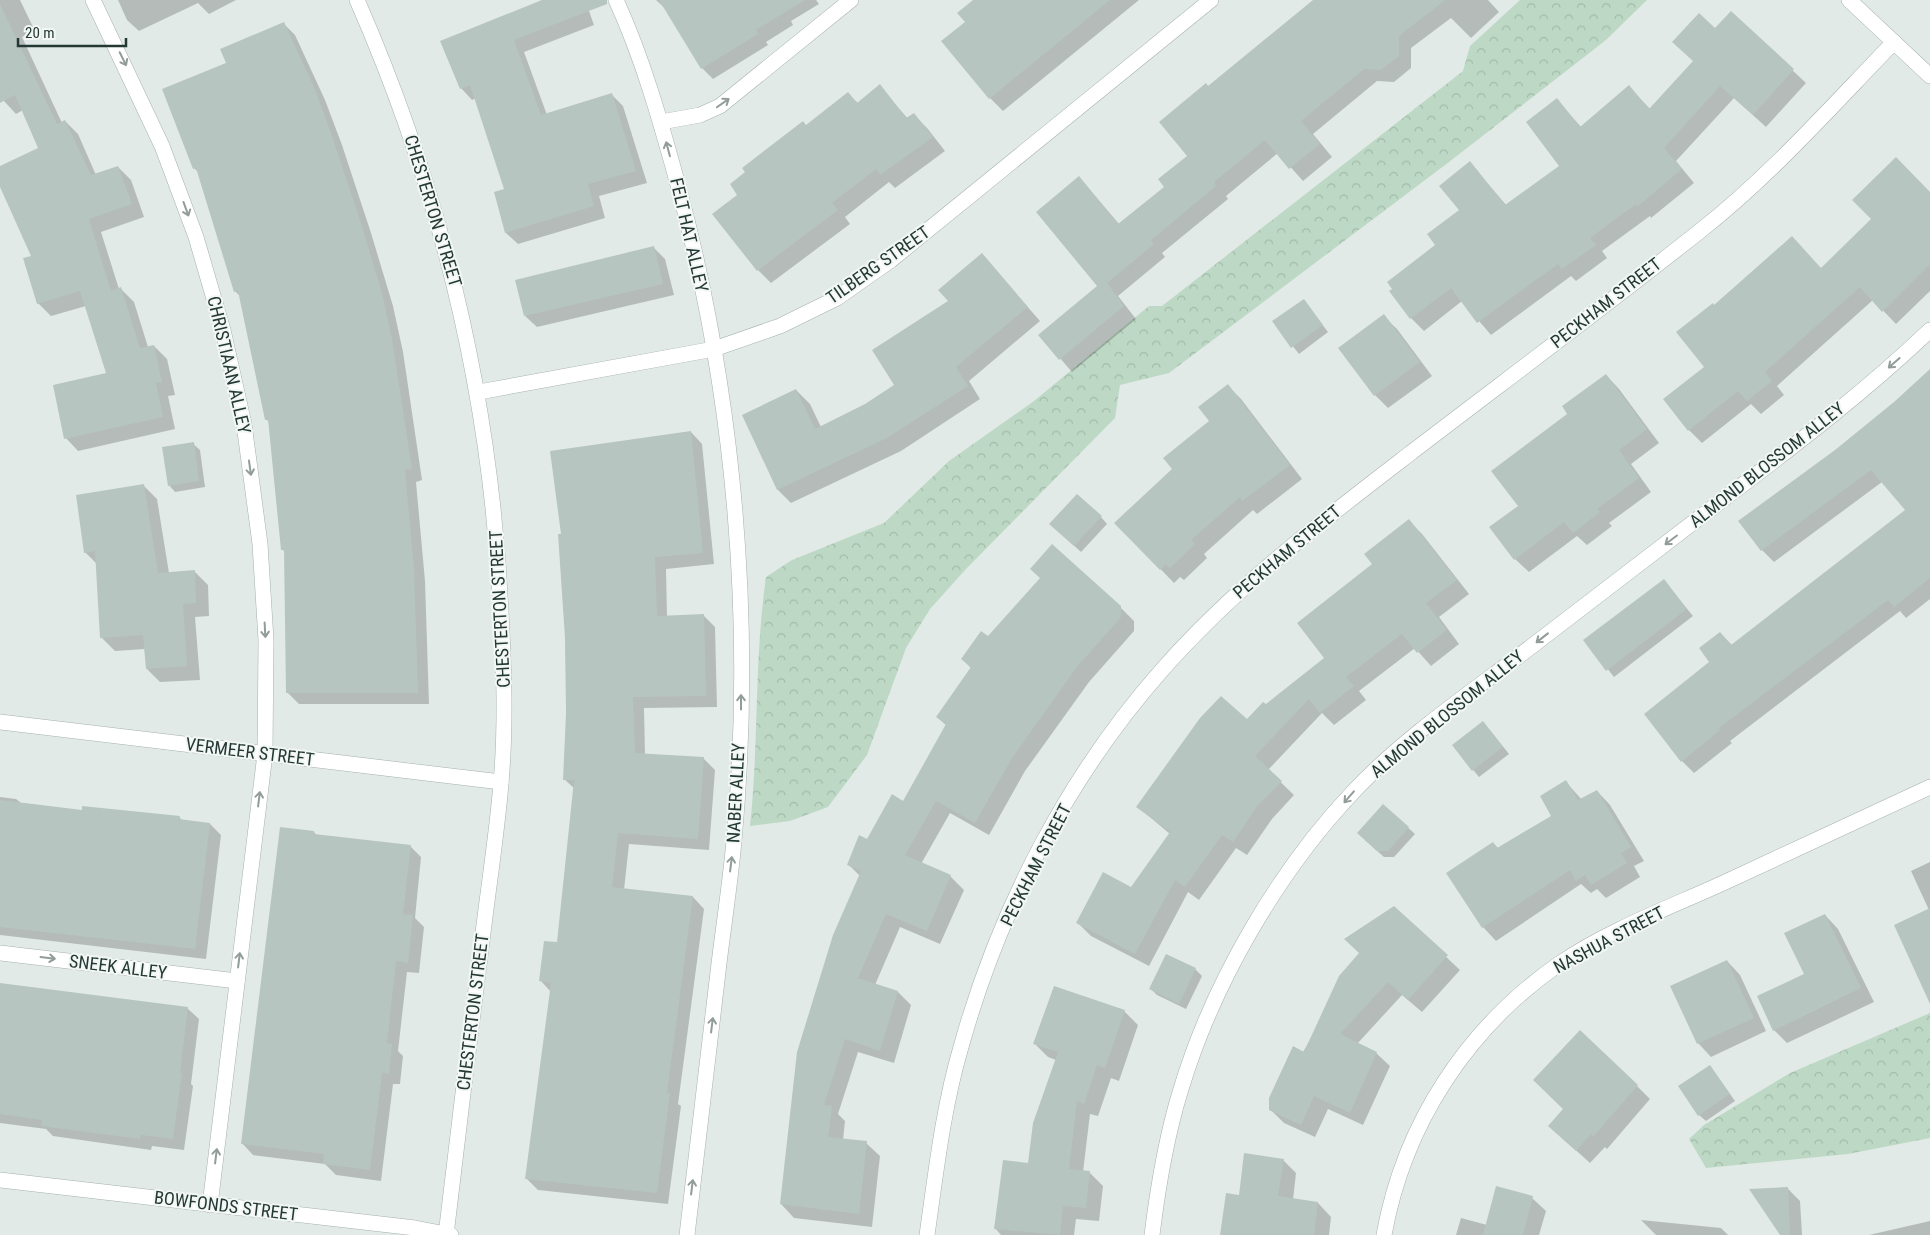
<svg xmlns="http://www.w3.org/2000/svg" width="1930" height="1235" viewBox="0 0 1930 1235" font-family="'Roboto Condensed',sans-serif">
<defs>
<pattern id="forest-crowns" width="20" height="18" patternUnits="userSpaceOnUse" patternTransform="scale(1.25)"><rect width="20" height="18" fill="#bdd9c5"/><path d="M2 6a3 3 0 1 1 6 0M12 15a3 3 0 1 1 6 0" fill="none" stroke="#a2bbaa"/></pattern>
</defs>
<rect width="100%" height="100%" fill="#e2eae7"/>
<g fill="url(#forest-crowns)">
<path d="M1520,0H1647L1606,40L1449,162L1169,373L1120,385L1115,418L966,569L930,609L906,648L867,755L828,807L790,821L750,826C759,743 754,659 766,577L792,560L884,523L949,461L1034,401L1149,306H1162L1463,71L1470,46Z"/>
<polygon points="1930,1013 1930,1138 1848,1154 1706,1168 1689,1139 1704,1125 1790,1073"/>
</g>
<g fill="#0003">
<polygon points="0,0 20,0 35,31 22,37 62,123 65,121 78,134 96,175 118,167 131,180 144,217 101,232 119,289 121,289 134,302 148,347 154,346 167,359 175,395 168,396 175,429 78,451 66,438 108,374 86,306 51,316 38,303 33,257 0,184 0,167 40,148 23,110 16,114 4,101 0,94"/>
<polygon points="118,0 236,0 209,14 198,3 139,31 127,20"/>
<polygon points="542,0 585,0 594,25 524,52 547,115 611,94 623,106 647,183 599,196 605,218 518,244 506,233 495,193 505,190 476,98 472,100 461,88"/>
<polygon points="656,0 816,0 819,4 791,21 793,25 766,42 768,45 713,79 702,68 668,11"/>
<polygon points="975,0 1139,0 1003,111 990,98 966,22"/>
<polygon points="1315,0 1488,0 1499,12 1471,38 1451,18 1411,48 1411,68 1394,82 1377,81 1313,134 1332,157 1303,181 1278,153 1226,196 1228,199 1162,253 1165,257 1118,296 1136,319 1072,372 1040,335 1099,287 1079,177 1119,224 1166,187 1188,156 1208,87"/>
<polygon points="1731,13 1806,83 1766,127 1734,98 1676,161 1694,183 1651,218 1650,216 1602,251 1607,258 1576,281 1571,276 1491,335 1462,301 1424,331 1411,318 1437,246 1460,210 1470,163 1507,206 1561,166 1557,100 1581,127 1629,87 1650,109 1694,61 1715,30"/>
<polygon points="283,23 295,35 325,100 342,145 371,233 393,306 403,352 422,480 416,482 425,581 429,704 299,704 288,693 285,552 282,549 269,422 266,419 240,296 235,291 199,173 195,169 164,90 227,63"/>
<polygon points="880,86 908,119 914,115 927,128 945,151 895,188 889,182 845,217 850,224 771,283 758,270 739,195 807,126 848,94 858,103"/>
<polygon points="1930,193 1930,291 1896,324 1873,300 1777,386 1784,395 1761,414 1751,404 1702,443 1689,430 1706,367 1715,306 1822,269"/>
<polygon points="654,248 665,259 674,295 537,327 525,316"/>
<polygon points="982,255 1040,321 969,381 980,399 901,451 791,503 778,490 743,416 796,390 810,404 821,427 865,406 896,385"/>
<polygon points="1303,300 1328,332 1299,354 1274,322"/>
<polygon points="1383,316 1397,329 1432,376 1388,408 1375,395"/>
<polygon points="1606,375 1619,389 1659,443 1631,464 1651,492 1609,523 1612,526 1587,545 1577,536 1529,572 1515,559 1520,506 1569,414"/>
<polygon points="1228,386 1241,399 1302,479 1257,514 1253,510 1204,554 1207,558 1184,580 1180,577 1174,583 1116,523 1173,469 1211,422"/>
<polygon points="1930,386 1930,599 1906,618 1900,611 1730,741 1732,743 1694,773 1682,761 1720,633 1732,645 1907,510 1882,482 1774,562 1762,550"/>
<polygon points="691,432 702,444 714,564 666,569 667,617 704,616 715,627 717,707 644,708 645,755 703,758 715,770 709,850 629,844 624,890 693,897 704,909 678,1104 681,1106 668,1204 538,1190 527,1179 551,992 541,981 558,944 575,789 564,779 567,713 563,535"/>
<polygon points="193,444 200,450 205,487 175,492 169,485"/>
<polygon points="144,486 157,499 169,573 194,571 208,585 209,616 195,617 200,680 160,682 147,669 145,649 115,651 102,638 97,564 85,552"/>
<polygon points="1101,517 1107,524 1081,552 1057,530"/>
<polygon points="1409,521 1422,534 1469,594 1439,617 1459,644 1431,666 1415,648 1359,691 1366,700 1334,725 1322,713 1268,770 1294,795 1272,819 1247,855 1236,848 1199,900 1188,892 1149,966 1091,936 1078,923 1131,888 1170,834 1138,807 1326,658 1373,565"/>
<polygon points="1664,581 1693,616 1614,677 1585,640"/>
<polygon points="1120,607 1134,621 1134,631 1089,682 1025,771 989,835 950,813 921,864 950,876 964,890 940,944 900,927 875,985 898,992 911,1005 894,1063 858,1052 838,1114 845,1121 843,1140 866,1143 880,1156 872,1227 794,1218 781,1204 860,876 848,864 903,802 947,726 937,717 972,669 962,659 988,638"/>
<polygon points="1489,729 1509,754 1479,777 1453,745"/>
<polygon points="1566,782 1582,800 1597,791 1610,805 1644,861 1634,866 1640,877 1606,898 1597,889 1591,893 1581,884 1496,941 1483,927 1493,843 1498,848 1553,817"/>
<polygon points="0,797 16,799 21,803 83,811 179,817 183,821 210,824 221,835 206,959 0,935"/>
<polygon points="1384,806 1415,834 1394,857 1384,857 1365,840"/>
<polygon points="314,832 317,836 410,846 421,857 415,918 424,927 419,973 407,972 398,1051 403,1056 400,1084 393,1084 381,1181 336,1175 325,1164 253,1155 242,1143"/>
<polygon points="1930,862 1930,970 1929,910 1911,871"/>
<polygon points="1394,908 1460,970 1422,1012 1402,995 1357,1044 1376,1053 1390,1066 1363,1125 1328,1109 1315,1137 1284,1123 1270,1109 1360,954"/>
<polygon points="1825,915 1838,929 1874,1002 1787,1043 1774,1030 1806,974"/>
<polygon points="1166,955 1195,969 1202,976 1186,1009 1157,995 1150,988"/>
<polygon points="1727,961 1740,975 1766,1031 1711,1057 1698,1043"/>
<polygon points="0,985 187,1008 199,1019 191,1084 193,1086 184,1150 152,1146 151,1150 53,1136 46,1129 0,1123"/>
<polygon points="1124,1011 1138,1025 1119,1081 1111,1078 1098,1116 1090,1114 1083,1172 1090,1173 1103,1186 1099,1221 1076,1219 1074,1235 1001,1235 995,1228 1029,1164 1056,1060 1048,1057 1035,1044"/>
<polygon points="1710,1066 1735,1101 1706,1121 1699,1115"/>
<polygon points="1637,1086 1650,1099 1607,1149 1605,1147 1590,1163 1549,1126"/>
<polygon points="1283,1160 1296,1173 1293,1200 1318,1203 1331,1217 1329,1235 1222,1235 1240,1196"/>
<polygon points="1787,1188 1800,1201 1802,1235 1782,1235"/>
<polygon points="1532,1198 1546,1211 1539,1235 1456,1235 1461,1218 1487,1225"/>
<polygon points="1641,1220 1721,1228 1728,1235 1656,1235"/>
<polygon points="1930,1221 1930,1235 1869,1235"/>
</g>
<g fill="#b7c5c0">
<polygon points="542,0 607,0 607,4 514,40 541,115 612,93 636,171 588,184 594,206 505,233 494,192 504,189 470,85 460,89 440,41"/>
<polygon points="659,0 805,0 756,30 758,34 701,69"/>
<polygon points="973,0 1110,0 989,99 941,41 965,22 957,13"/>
<polygon points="1313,0 1445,0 1399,36 1399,56 1381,70 1364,69 1301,121 1320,144 1289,169 1265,140 1214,182 1216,186 1151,240 1154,244 1107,283 1124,306 1059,360 1038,335 1097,286 1036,212 1079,176 1118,224 1164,187 1158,179 1187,156 1159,122 1206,83 1208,86"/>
<polygon points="0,4 57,124 65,120 91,175 118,166 132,204 89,219 111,291 121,287 140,348 154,345 162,382 156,383 163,417 64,439 53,385 106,373 80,291 37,304 23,258 31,256 0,187 0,166 38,148 15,95 0,103"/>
<polygon points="1731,11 1794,69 1753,115 1720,86 1664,148 1682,169 1638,206 1636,204 1590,238 1596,245 1562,269 1558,264 1477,323 1451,288 1410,319 1389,291 1392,289 1387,282 1435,245 1427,234 1459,210 1439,186 1470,161 1505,205 1559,166 1526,122 1557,98 1580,127 1629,85 1649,109 1693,61 1672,42 1699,13 1715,28"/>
<polygon points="284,22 314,87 331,133 360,220 382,293 392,339 412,469 405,470 414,569 418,693 286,693 284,550 281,550 268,419 265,420 238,291 234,292 196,168 193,169 162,89 226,63 220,49"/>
<polygon points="880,84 906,118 914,113 933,137 880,175 876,169 832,203 838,210 757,271 712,214 737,195 730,184 745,172 742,168 803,121 806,125 848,92 857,103"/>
<polygon points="1896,157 1930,192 1930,264 1882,312 1860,287 1765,372 1772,381 1747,401 1738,391 1688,431 1663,399 1704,367 1676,332 1713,303 1714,305 1792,236 1821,268 1871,219 1852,200"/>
<polygon points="654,246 663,284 524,316 515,280"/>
<polygon points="982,253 1028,307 956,367 968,386 887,438 777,490 742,415 796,389 815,429 865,404 894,385 872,350 948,301 938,290"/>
<polygon points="1304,299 1323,325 1291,348 1272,321"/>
<polygon points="1384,314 1420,362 1374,396 1338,348"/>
<polygon points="1930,369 1930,578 1894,607 1888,600 1719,728 1720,730 1681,762 1644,714 1709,662 1699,648 1720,632 1731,645 1905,510 1871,470 1761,551 1738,521 1835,450 1894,402"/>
<polygon points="1606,374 1647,429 1619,450 1639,478 1597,509 1600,512 1573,533 1564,522 1514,560 1489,527 1518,506 1491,471 1567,414 1562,406"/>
<polygon points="1228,384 1290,465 1242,501 1240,497 1191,540 1195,544 1170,568 1166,564 1160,570 1114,523 1172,469 1163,458 1209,421 1198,407"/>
<polygon points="691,431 703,553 655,557 657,616 704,614 706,696 633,697 635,753 704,757 698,839 618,833 612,887 693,896 667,1093 670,1093 657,1193 525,1179 551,983 539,981 544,941 557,942 574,780 563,780 566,713 565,638 558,534 561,534 550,451"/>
<polygon points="194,442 199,481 168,486 162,447"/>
<polygon points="144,484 158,573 195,570 196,603 183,604 187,666 146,669 143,635 100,638 95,551 84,553 76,495"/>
<polygon points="1077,494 1102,516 1074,546 1049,524"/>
<polygon points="1409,519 1457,580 1426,603 1447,630 1417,653 1402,634 1346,677 1354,686 1320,713 1309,699 1255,756 1282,781 1258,805 1233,842 1222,835 1185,887 1175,880 1135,954 1076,923 1103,872 1131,887 1170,832 1136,807 1200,718 1221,696 1247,719 1263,702 1266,704 1324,658 1297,623 1372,564 1364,554"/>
<polygon points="1052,544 1121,606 1121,617 1076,668 1012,758 975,823 936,801 905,855 951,875 927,931 886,914 858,978 898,991 880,1051 845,1039 824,1105 832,1106 828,1137 867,1141 859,1214 780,1204 797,1052 833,935 861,871 847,865 859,835 867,839 892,794 903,801 946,724 936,717 971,667 961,659 981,631 988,636 1040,578 1030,569"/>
<polygon points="1664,579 1687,609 1606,671 1583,640"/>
<polygon points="1483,721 1503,747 1472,771 1452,745"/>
<polygon points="1566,780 1578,800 1597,790 1631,847 1621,853 1627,863 1591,885 1585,875 1576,881 1570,870 1482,928 1446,873 1493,842 1497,848 1551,816 1540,796"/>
<polygon points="0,800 82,810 82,806 180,816 179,819 210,823 195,949 0,927"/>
<polygon points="1383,804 1409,827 1388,851 1377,851 1357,833"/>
<polygon points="280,827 314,831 314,834 411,845 403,914 413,915 408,963 396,961 387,1043 392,1044 389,1074 382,1073 370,1170 323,1164 324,1154 241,1144"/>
<polygon points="1394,906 1448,955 1408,1000 1388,982 1340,1034 1377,1052 1350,1113 1314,1096 1301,1125 1269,1110 1269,1098 1293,1046 1304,1052 1339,976 1359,953 1344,939"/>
<polygon points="1930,908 1930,1004 1894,925"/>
<polygon points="1825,914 1861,988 1773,1031 1757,996 1804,974 1784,933"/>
<polygon points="1166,954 1196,968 1179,1004 1149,989"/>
<polygon points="1727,960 1754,1018 1697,1044 1670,986"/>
<polygon points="0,983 188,1007 180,1073 182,1073 173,1139 141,1135 140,1139 41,1126 42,1120 0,1114"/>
<polygon points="1054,986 1125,1010 1105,1068 1097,1065 1084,1104 1077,1101 1069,1169 1090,1171 1086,1208 1063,1206 1060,1235 994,1229 1003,1160 1028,1163 1033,1123 1058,1052 1033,1044"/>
<polygon points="1580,1030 1638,1085 1593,1137 1591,1134 1576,1151 1548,1126 1563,1109 1533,1080"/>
<polygon points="1710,1065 1730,1094 1698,1116 1678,1086"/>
<polygon points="1244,1153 1284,1159 1278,1196 1318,1202 1314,1235 1220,1235 1226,1193 1239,1195"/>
<polygon points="1496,1186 1533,1196 1523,1235 1483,1235"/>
<polygon points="1788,1187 1790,1235 1780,1235 1749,1189"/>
</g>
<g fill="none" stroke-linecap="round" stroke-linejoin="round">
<g stroke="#a5b1ae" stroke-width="16">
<g id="service">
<polyline points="93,0 162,146 196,237 223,330 244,424 260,544 266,640 265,754 210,1205"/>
<path d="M616,0C643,59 661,123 678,185C735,398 754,622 734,841C730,885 723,929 718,972C708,1060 697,1147 687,1235"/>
<polyline points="661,122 700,115 720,106 851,0"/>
<polyline points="0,953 237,981"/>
<path d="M1152,1235C1158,1186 1166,1137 1181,1089C1213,983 1278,871 1354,791C1406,736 1472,692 1532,646C1598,596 1663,545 1729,495C1798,443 1867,390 1930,330"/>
</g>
</g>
<g stroke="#a5b1ae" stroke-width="16">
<g id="minor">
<path d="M357,0C443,196 491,398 501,612C504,669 506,726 501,783C497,833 489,883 483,933C470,1034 458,1134 446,1235"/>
<polyline points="1849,0 1930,76"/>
<polyline points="479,392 714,349 780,326 837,298 891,260 1211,0"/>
<polyline points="0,722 501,782"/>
<polyline points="0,1180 415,1228 451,1235"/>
<path d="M927,1235C936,1172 943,1108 961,1047C999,910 1068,776 1162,670C1235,587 1322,521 1408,455C1506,380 1604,307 1700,231C1771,175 1831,107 1894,42"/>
<path d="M1384,1235C1404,1124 1467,1028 1559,964C1607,931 1668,908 1721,884C1791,852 1860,819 1930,787"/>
</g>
</g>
<use href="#service" stroke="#fff" stroke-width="15"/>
<use href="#minor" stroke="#fff" stroke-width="15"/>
</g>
<defs><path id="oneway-shaft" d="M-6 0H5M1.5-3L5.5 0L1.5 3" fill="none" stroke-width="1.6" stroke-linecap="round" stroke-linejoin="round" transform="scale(1.25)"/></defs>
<g stroke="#929c9a">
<use href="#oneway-shaft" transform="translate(123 59) rotate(64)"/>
<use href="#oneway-shaft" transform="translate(723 103) rotate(-35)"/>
<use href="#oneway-shaft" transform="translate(668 149) rotate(-105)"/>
<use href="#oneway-shaft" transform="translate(186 209) rotate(70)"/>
<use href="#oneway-shaft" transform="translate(1894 363) rotate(139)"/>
<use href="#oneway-shaft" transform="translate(250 468) rotate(82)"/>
<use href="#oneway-shaft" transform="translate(1671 540) rotate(143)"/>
<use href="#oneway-shaft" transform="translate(265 630) rotate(87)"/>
<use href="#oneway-shaft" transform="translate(1542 638) rotate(142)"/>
<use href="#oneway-shaft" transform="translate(741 702) rotate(-90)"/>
<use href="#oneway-shaft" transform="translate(1349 797) rotate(131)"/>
<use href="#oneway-shaft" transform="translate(259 799) rotate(-83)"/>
<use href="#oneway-shaft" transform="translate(731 864) rotate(-83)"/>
<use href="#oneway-shaft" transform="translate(48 958) rotate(7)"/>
<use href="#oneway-shaft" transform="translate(239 960) rotate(-83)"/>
<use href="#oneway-shaft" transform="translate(712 1025) rotate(-83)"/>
<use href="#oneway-shaft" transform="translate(216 1156) rotate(-83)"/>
<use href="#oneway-shaft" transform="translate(692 1187) rotate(-83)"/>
</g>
<g text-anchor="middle" stroke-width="4" stroke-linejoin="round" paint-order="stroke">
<g font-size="18" fill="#243934" stroke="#f2f7f5">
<text transform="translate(433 211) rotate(73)" y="6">CHESTERTON STREET</text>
<text transform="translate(689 235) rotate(77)" y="6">FELT HAT ALLEY</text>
<text transform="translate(878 265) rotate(-35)" y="6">TILBERG STREET</text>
<text transform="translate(1606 303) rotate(-38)" y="6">PECKHAM STREET</text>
<text transform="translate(229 365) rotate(77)" y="6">CHRISTIAAN ALLEY</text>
<text transform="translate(1767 465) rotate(-38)" y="6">ALMOND BLOSSOM ALLEY</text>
<text transform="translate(1287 552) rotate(-40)" y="6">PECKHAM STREET</text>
<text transform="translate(500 609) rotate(-93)" y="6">CHESTERTON STREET</text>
<text transform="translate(1447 714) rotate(-39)" y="6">ALMOND BLOSSOM ALLEY</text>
<text transform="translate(250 752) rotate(7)" y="6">VERMEER STREET</text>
<text transform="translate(736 793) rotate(-87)" y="6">NABER ALLEY</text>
<text transform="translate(1036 865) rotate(-63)" y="6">PECKHAM STREET</text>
<text transform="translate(1609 940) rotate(-28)" y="6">NASHUA STREET</text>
<text transform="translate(118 967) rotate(7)" y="6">SNEEK ALLEY</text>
<text transform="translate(473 1012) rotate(-83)" y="6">CHESTERTON STREET</text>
<text transform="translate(226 1206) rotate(7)" y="6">BOWFONDS STREET</text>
</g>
</g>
<path d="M18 38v8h108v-8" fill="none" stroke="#243934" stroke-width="2.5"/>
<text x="25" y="38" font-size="15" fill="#243934" stroke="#f2f7f5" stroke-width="4" paint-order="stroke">20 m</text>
</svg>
